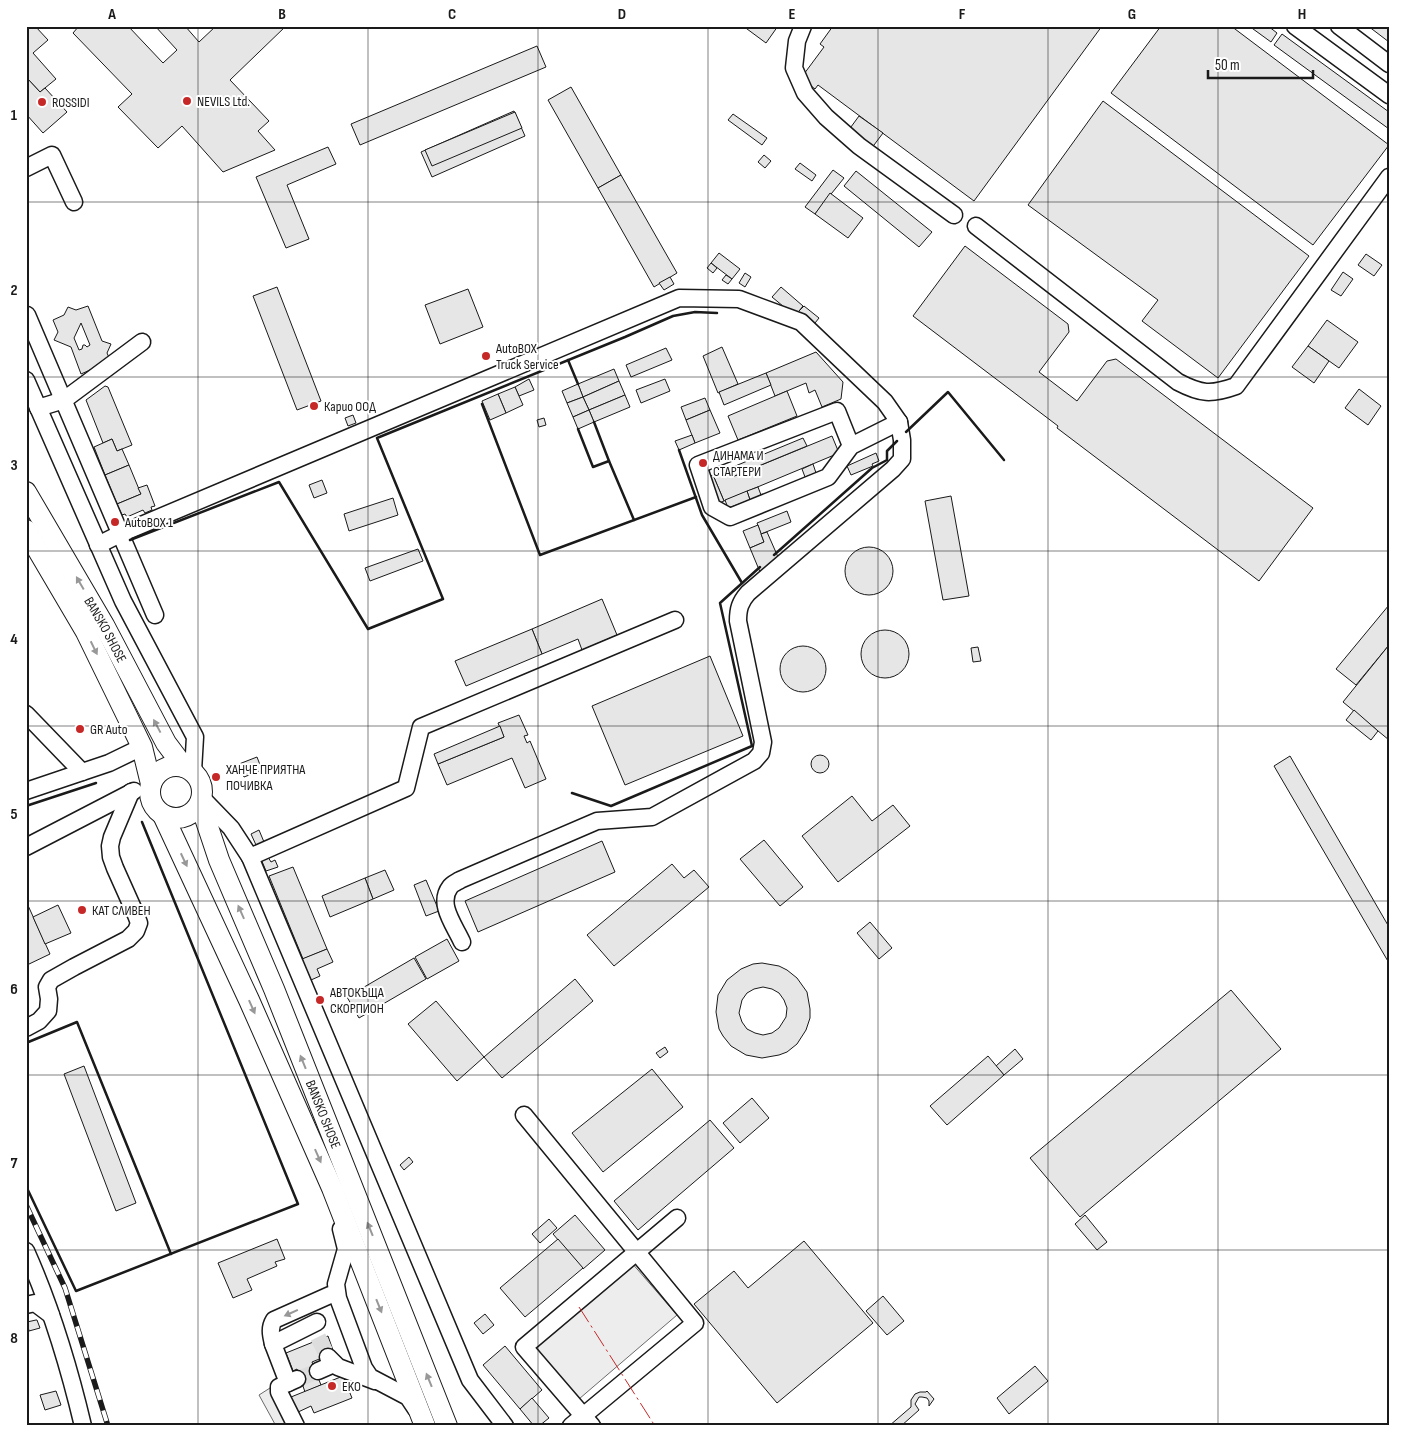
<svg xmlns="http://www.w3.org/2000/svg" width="1415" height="1452" viewBox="0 0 1415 1452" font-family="'Sofia Sans Condensed',sans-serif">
<rect width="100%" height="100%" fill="#fff"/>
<g fill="#ededed" stroke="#6a6a6a">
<polygon points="631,1262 677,1315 579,1399 533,1346"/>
<polygon points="270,1388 291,1426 276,1426 259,1395"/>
</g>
<g fill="#e6e6e6" stroke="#1a1a1a" fill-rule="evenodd">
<polygon points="26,26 35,26 48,40 33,53 56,79 40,92 26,77"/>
<polygon points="79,26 128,26 163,63 177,50 155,26 185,26 199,42 216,26 286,26 230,80 269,121 258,131 275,150 223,172 182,126 158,148 118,107 132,94 73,33"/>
<polygon points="743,26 778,26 766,43"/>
<polygon points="833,26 1102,26 974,201 818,85 815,89 801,78 824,47 820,44"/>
<polygon points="1161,26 1231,26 1389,145 1313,245 1111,93"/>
<polygon points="1249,26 1268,26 1277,33 1271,42"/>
<polygon points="1368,26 1389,26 1389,42"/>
<polygon points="1282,34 1389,112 1389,129 1274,45"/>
<polygon points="537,46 546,67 360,145 351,124"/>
<polygon points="26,77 40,92 45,88 67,112 43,133 26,114"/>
<polygon points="571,87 621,175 598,188 548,100"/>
<polygon points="1103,101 1309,256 1218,378 1142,321 1158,300 1028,205"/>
<polygon points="514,111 525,136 432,177 421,152"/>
<polygon points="515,112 522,128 432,166 425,150"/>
<polygon points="733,114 767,138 762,145 728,120"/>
<polygon points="859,116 883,133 871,149 848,131"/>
<polygon points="328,147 336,164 287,185 309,239 286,248 256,177"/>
<polygon points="764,155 771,161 765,168 758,162"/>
<polygon points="800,163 816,175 812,181 795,169"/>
<polygon points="833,170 844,178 815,214 805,207"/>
<polygon points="856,171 932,232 919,247 844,186"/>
<polygon points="621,175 677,273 654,287 598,188"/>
<polygon points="830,193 863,218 848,238 815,214"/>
<polygon points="965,246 1068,324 1069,332 1039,372 1077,401 1107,361 1116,359 1313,508 1259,581 1057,428 1058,426 913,316"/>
<polygon points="719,253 740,269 732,279 711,263"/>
<polygon points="1366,254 1382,265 1374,276 1358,265"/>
<polygon points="711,263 717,268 713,273 707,268"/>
<polygon points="1343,272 1353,279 1341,296 1331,290"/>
<polygon points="745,273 751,277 745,287 739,283"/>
<polygon points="726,275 732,279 728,284 722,280"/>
<polygon points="670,277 674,284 664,290 659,283"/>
<polygon points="277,287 321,401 297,410 253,296"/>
<polygon points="781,287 803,306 795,316 772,297"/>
<polygon points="468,289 483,327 440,344 425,305"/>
<path d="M88,306L102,341L111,344L107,353L111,362L90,372V370L81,374L71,347L54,340L58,332L53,320L64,315L68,307L76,310ZM81,323L90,345L87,347L85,345H83L82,349L79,350L74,338Z"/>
<polygon points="804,306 819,318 811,328 795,315"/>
<polygon points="1327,320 1358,342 1339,368 1308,346"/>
<polygon points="1308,346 1329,361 1314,383 1292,367"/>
<polygon points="722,347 738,384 718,393 703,356"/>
<polygon points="666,348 672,360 631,377 626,365"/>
<polygon points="816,352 843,382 841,399 822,407 815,390 809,393 806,383 775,396 766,373"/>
<polygon points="614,369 619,381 583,397 578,384"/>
<polygon points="766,373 771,385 724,405 719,392"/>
<polygon points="529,379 534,390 519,396 515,387"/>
<polygon points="665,379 670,391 641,403 636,390"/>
<polygon points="619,381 625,395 589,410 583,397"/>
<polygon points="578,384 583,397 567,403 562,391"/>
<polygon points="105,386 108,387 132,445 117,451 112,439 103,443 86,400"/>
<polygon points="515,387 523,405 506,413 498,394"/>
<polygon points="1359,389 1381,406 1368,425 1345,408"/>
<polygon points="787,391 797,416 738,440 728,416"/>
<polygon points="498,394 506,413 490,420 482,401"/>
<polygon points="625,395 630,407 594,422 589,410"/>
<polygon points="583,397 589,410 573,417 567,403"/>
<polygon points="705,398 710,410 686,420 681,407"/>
<polygon points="589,410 594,422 578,429 573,417"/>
<polygon points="710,410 720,433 695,443 686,420"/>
<polygon points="353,415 356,423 348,426 345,418"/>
<polygon points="544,418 546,425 539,427 537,420"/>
<polygon points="692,435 695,443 679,450 675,441"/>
<polygon points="832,436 839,453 724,501 713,475 728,469 732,477"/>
<polygon points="803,438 807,446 732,477 728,469"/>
<polygon points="112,439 117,451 122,449 129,465 105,475 94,447"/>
<polygon points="876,453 879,461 872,464 873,466 851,475 847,466"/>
<polygon points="813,464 816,473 805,477 802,469"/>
<polygon points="129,465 141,494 117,504 105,475"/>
<polygon points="713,475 724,501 715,505 704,479"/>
<polygon points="322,480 327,493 314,498 309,485"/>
<polygon points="147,485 155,506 151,507 152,510 145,513 143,510 127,517 125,514 122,515 117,504 141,494 138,488"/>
<polygon points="758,487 761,495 750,500 747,491"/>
<polygon points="747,491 750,500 728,508 725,500"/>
<polygon points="951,496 969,596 943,600 925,501"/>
<polygon points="393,498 398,515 349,531 344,514"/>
<polygon points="787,511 791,522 761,534 757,523"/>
<polygon points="758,525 764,542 750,548 743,531"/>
<polygon points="767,532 778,557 760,572 750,548 764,542 761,534"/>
<circle cx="869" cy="571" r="24"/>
<polygon points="418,549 423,561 370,581 365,568"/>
<polygon points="602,599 617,635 582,650 578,639 542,654 532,629"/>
<polygon points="1389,605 1389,645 1356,685 1336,669"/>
<polygon points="532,629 542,654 466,686 455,661"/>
<circle cx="885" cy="654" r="24"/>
<polygon points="1389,645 1389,740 1343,702"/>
<circle cx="803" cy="669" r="23"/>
<polygon points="978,647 981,661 973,662 971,648"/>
<polygon points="710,656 743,736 625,785 592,706"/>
<polygon points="1354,710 1378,731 1371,740 1346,720"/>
<polygon points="519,715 528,735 524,736 527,743 530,741 546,779 525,788 512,758 447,785 438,764 504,737 498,723"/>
<polygon points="500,726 504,737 438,764 434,754"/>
<circle cx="820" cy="764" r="9"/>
<polygon points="1290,756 1389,927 1389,963 1274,766"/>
<polygon points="257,757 262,770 244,777 239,764"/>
<polygon points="852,796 872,821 893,805 910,826 838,882 802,836"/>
<polygon points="259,830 264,842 256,845 251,834"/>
<polygon points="764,840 803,887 780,906 740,859"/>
<polygon points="602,841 615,872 478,932 465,901"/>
<polygon points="268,857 271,862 275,860 278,867 266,871 261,859"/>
<polygon points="672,864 684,878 694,870 709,887 614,966 587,935"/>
<polygon points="293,867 327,949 303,959 269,876"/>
<polygon points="385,870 394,890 373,899 365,878"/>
<polygon points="365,878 373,899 330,917 322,896"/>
<polygon points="426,880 439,911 426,916 414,885"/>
<polygon points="26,901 50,954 27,965 26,963"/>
<polygon points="58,905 71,933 45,944 33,917"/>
<polygon points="870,922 892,948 879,959 857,933"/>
<polygon points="447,939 459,961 427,979 415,957"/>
<polygon points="327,949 333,962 317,969 320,976 311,980 302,959"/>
<polygon points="414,958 426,979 359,1018 347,997"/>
<path d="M762,963L779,966L787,970L797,978L807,992L810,1009V1018L806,1030L797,1044L787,1052L779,1055L762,1058L746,1055L731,1046L723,1036L719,1029L716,1012L718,995L727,980L741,969L753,964ZM763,987L772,989L779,993L784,1000L787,1008L786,1017L779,1028L772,1033L763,1035L755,1033L747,1029L742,1022L739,1013L742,1000L747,993L754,989Z"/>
<polygon points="575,979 593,1001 502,1078 484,1057"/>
<polygon points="1231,990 1281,1049 1080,1217 1030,1158"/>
<polygon points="436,1001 484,1057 457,1081 408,1024"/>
<polygon points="665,1047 668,1052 660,1058 656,1053"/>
<polygon points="1015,1049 1023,1059 1004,1075 996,1066"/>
<polygon points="988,1056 1004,1075 947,1125 930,1106"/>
<polygon points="84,1066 136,1203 116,1211 64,1074"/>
<polygon points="652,1069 683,1107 603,1172 572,1133"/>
<polygon points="752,1098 769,1118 740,1143 723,1123"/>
<polygon points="710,1120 734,1148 638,1230 614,1201"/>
<polygon points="409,1157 413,1162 404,1170 400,1165"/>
<polygon points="575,1215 605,1250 583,1269 553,1234"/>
<polygon points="1085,1215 1107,1242 1097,1250 1075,1224"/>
<polygon points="549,1219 557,1228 540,1243 532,1234"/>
<polygon points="277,1239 285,1259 275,1262 277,1266 247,1279 252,1290 233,1298 218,1263"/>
<polygon points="558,1239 583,1268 525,1317 500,1288"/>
<polygon points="804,1241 873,1323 777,1403 694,1304 734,1271 748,1288"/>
<polygon points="883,1296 904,1321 887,1335 866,1311"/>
<polygon points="485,1314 494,1325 483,1334 474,1323"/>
<polygon points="36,1320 37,1320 40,1328 29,1331 27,1322"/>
<polygon points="328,1336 334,1353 312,1362 321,1385 305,1392 297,1369 293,1371 286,1353"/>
<polygon points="505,1346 542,1390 520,1409 483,1365"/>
<polygon points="1035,1366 1048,1381 1009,1414 997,1398"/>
<polygon points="343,1376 352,1398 314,1413 311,1406 296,1413 291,1397"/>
<polygon points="56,1391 61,1405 45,1410 40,1395"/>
<polygon points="927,1391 934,1399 929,1406 929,1401 927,1398 922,1397 919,1397 915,1404 919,1410 901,1426 889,1426 911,1407 911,1400 915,1394 920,1392 926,1392"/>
<polygon points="532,1398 549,1418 539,1426 534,1426 520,1409"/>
</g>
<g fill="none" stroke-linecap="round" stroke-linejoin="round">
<g stroke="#ddd" stroke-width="16" stroke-dasharray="16 8" stroke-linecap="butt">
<polyline points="318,1337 328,1357"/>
<polyline points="298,1379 318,1371"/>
</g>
<g stroke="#1a1a1a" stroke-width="19">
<g id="minor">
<polyline points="803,26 797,41 794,68 805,93 826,117 859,146 954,215"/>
<polyline points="1295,26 1389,95"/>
<polyline points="1339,26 1389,64"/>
<polyline points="26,168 52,155 74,202"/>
<path d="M976,226L1178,382C1201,394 1211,395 1236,386L1389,177"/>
<polyline points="27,315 155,615"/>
<polyline points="26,380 123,601 195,737 193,771"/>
<polyline points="38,408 64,400 142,342"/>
<polyline points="98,545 120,534 679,298 739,299 801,322 885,402 899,422 851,446 837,411 698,465 712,507 730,517 828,477 851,446"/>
<polyline points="26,714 82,772"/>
<polyline points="26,791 109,763 142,747"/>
<polyline points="202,798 231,828 250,857 406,788 421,727 675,620"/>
<polyline points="26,847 134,791"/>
<polyline points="250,857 470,1380 505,1426"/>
<path d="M462,942C455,926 437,904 450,887C452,884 457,882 460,880L597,821L652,817L754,761L761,753L763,742L738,621C738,609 740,602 748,593L893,469L902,459V440L899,422"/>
<polyline points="26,1028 39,1021 48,1011 49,999 47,987 51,980 74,967 128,939 136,931 139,923 136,915 115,868 111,857 110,846 112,837 131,792"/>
<polyline points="524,1115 695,1323 571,1426"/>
<polyline points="341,1229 346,1249 336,1284 338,1298 364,1368 370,1377 408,1397 416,1409"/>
<path d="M26,1251C51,1307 69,1367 83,1426"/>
<polyline points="26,1305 35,1303 51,1315"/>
<path d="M273,1344C271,1335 269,1328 274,1320L330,1295"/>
<polyline points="328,1357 338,1367 375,1381"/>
<polyline points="318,1371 334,1364"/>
<polyline points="288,1383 273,1344 317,1322"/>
<polyline points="296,1426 279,1392 279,1387 297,1379"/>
<polyline points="592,1426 524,1347 677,1218"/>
</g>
</g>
<g stroke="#1a1a1a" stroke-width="22">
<g id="major">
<path id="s1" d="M26,492L104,625L166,743L184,767"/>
<polyline points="26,530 86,632 127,716 142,747 151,784"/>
<circle cx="176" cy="792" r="26"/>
<path id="s2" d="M200,803L219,860L274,989L447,1426"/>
<polyline points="163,815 249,1000 332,1188 425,1426"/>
</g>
</g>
<use href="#minor" stroke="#fff" stroke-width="16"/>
<use href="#major" stroke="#fff" stroke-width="20"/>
<g stroke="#1a1a1a" stroke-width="5.5">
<polyline id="rail" points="26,1205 65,1288 108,1426"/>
</g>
<use href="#rail" stroke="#fff" stroke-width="4" stroke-dasharray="11" stroke-linecap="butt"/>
<g stroke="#1a1a1a" stroke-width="2.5">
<polyline points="568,360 578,384"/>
<polyline points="482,404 540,555 696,497"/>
<polyline points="578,429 593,467 609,461 594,422"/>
<polyline points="906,432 948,392 1004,460"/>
<polyline points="679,450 702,515 742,583"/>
<polyline points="609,461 634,520"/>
<polyline points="130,540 279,482 368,629 443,599 377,438 625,337 673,316 695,312 717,313"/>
<polyline points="774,555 872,468 887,460 887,451 897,441"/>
<polyline points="572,793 611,806 752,746 720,603 760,567"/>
<polyline points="26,806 96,783"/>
<polyline points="26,1043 77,1022 171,1254"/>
<polyline points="26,1186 76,1291 298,1204 142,822"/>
</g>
<polyline stroke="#c62828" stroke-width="1" stroke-dasharray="18 4 2.5 4" stroke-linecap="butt" points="579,1307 655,1426"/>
</g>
<defs><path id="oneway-solid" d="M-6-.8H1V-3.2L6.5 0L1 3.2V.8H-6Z" transform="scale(1.25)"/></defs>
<g fill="#989898">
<use href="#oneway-solid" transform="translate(80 583) rotate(-120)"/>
<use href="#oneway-solid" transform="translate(94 648) rotate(64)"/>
<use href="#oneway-solid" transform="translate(157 726) rotate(-118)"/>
<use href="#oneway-solid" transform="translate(184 860) rotate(65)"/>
<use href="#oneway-solid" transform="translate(241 912) rotate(-114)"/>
<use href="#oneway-solid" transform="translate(252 1007) rotate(66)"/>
<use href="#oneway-solid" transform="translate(303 1062) rotate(-112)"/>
<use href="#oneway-solid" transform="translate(318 1156) rotate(66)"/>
<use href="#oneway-solid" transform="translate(370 1229) rotate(-112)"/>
<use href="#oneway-solid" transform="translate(379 1306) rotate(68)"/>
<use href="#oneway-solid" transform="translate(291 1313) rotate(156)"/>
<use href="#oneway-solid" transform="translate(429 1380) rotate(-112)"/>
</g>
<path fill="none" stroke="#1a1a1a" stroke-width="1" stroke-opacity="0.55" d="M198,26V1426M368,26V1426M538,26V1426M708,26V1426M878,26V1426M1048,26V1426M1218,26V1426M26,202H1389M26,377H1389M26,551H1389M26,726H1389M26,901H1389M26,1075H1389M26,1250H1389"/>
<g fill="#c62828" stroke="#fff" stroke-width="2">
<circle cx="187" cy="101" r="5"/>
<circle cx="42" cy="102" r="5"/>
<circle cx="486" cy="356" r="5"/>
<circle cx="314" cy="406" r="5"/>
<circle cx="703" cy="463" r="5"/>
<circle cx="115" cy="522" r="5"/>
<circle cx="80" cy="729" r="5"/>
<circle cx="216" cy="777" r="5"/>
<circle cx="82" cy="910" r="5"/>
<circle cx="320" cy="1000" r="5"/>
<circle cx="332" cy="1386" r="5"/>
</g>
<g text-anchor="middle" stroke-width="4" stroke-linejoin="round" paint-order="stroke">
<g font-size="14" fill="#1a1a1a" stroke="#fff" text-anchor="start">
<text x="197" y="106">NEVILS Ltd.</text>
<text x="52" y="107">ROSSIDI</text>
<text x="496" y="353">AutoBOX<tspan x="496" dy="16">Truck Service</tspan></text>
<text x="324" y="411">Карио ООД</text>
<text x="713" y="460">ДИНАМА И<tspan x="713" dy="16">СТАРТЕРИ</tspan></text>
<text x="125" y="527">AutoBOX 1</text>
<text x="90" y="734">GR Auto</text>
<text x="226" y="774">ХАНЧЕ ПРИЯТНА<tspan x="226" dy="16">ПОЧИВКА</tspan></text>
<text x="92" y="915">КАТ СЛИВЕН</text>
<text x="330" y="997">АВТОКЪЩА<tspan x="330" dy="16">СКОРПИОН</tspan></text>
<text x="342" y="1391">EKO</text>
</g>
<g font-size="14" fill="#1a1a1a" stroke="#fff">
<text dy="5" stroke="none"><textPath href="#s1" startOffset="159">BANSKO SHOSE</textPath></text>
<text dy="5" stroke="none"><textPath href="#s2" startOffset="335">BANSKO SHOSE</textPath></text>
</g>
</g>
<rect width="1415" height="1452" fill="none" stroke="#ffffff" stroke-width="55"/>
<path d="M1208 70v8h105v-8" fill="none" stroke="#1a1a1a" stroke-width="2.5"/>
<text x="1215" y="70" font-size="15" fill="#1a1a1a" stroke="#ffffff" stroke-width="4" paint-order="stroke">50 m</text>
<rect x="28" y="28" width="1360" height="1396" fill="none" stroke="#1a1a1a" stroke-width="2"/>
<g font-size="16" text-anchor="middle" font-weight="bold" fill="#1a1a1a">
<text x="112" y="19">A</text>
<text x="282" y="19">B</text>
<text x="452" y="19">C</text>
<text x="622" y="19">D</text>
<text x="792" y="19">E</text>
<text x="962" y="19">F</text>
<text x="1132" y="19">G</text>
<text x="1302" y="19">H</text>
<text x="14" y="120">1</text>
<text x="14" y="295">2</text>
<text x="14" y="470">3</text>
<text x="14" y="644">4</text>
<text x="14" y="819">5</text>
<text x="14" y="994">6</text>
<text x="14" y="1168">7</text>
<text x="14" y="1343">8</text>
</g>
</svg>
